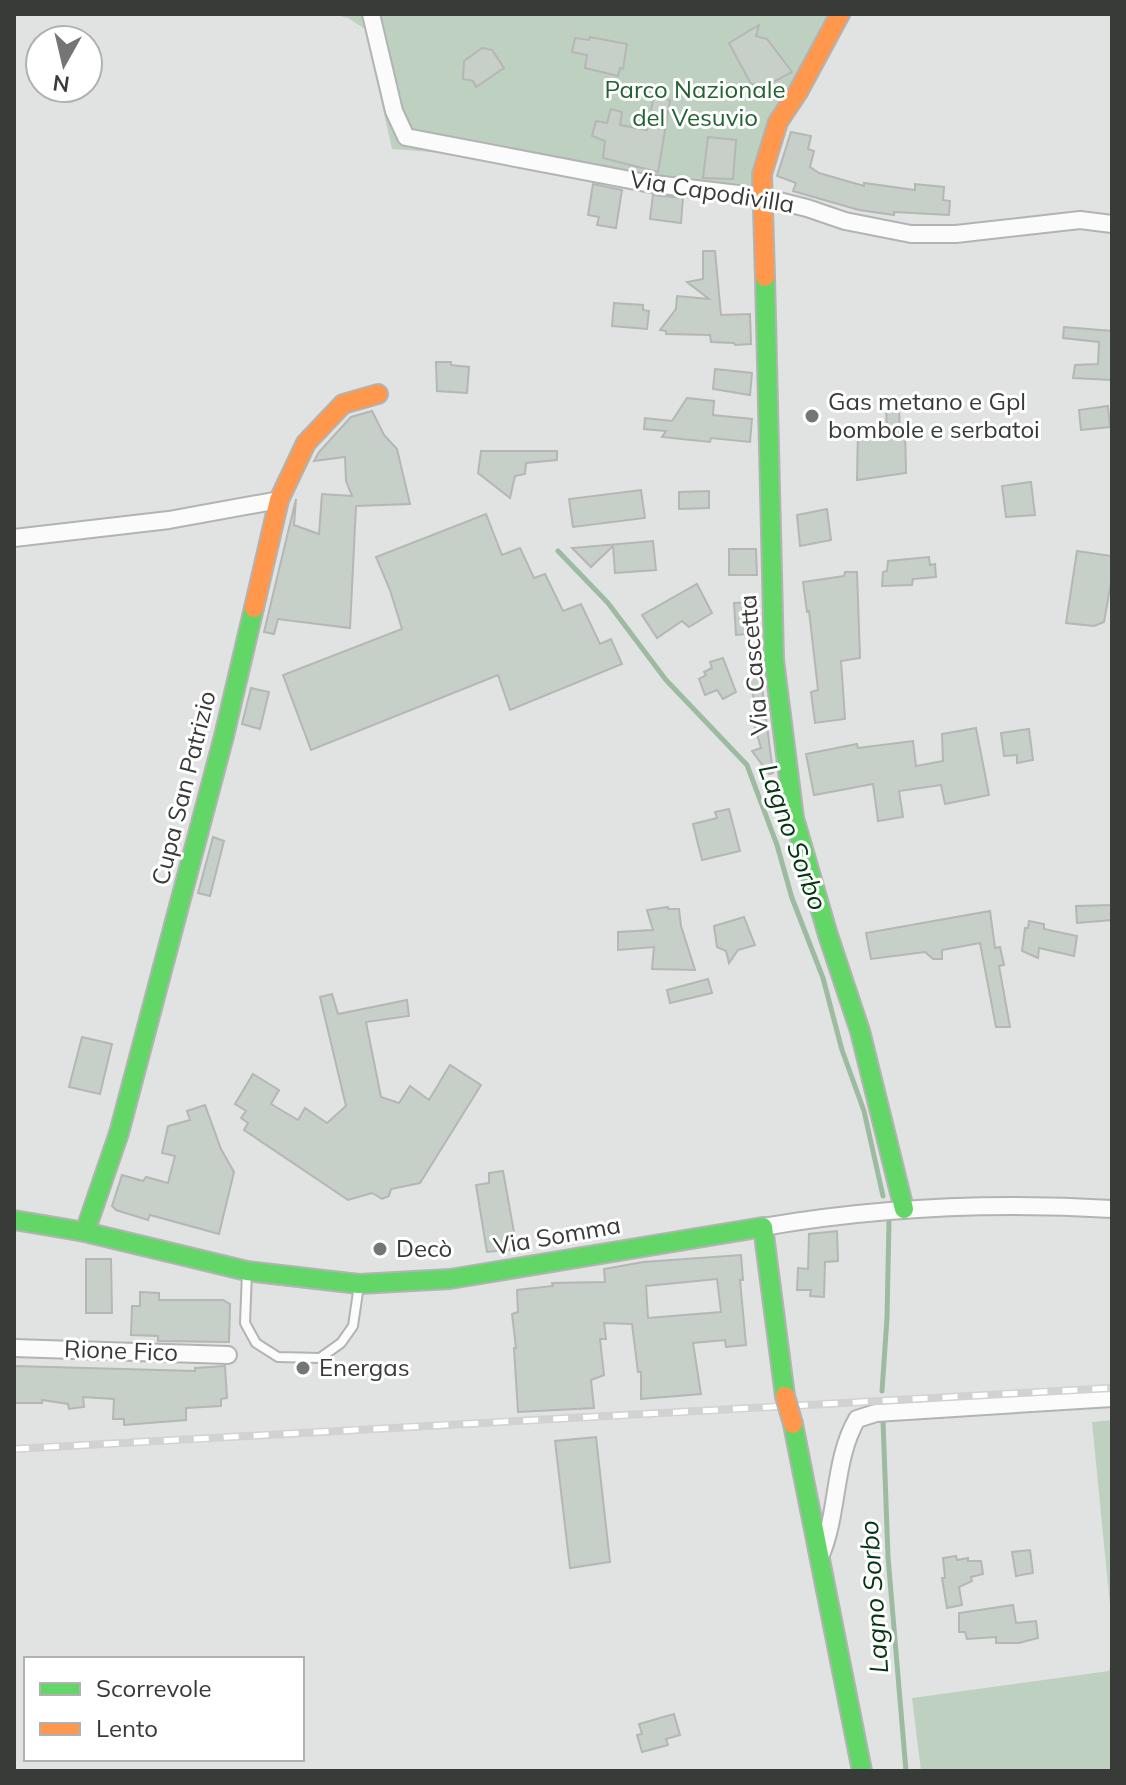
<svg xmlns="http://www.w3.org/2000/svg" width="1126" height="1785" viewBox="0 0 1126 1785" font-family="Mulish,sans-serif">
<rect width="100%" height="100%" fill="#e0e3e1"/>
<g fill="#bed1c0">
<polygon points="332,14 853,14 832,43 788,121 755,204 482,156 392,149 365,29 348,18"/>
<polygon points="1112,1420 1112,1626 1092,1422"/>
<polygon points="1112,1658 1112,1771 921,1771 912,1698 1109,1671"/>
</g>
<g fill="none" stroke-linecap="round" stroke-linejoin="round">
<g stroke="#9dbba0" stroke-width="5">
<polyline points="558,551 608,603 666,680 747,765 777,845 792,898 823,978 842,1050 864,1111 883,1196"/>
<polyline points="882,1391 887,1318 889,1222"/>
<polyline points="883,1421 888,1557 906,1771"/>
</g>
</g>
<g fill="#c6d0c8" stroke="#b5b6b5" stroke-width="2" fill-rule="evenodd">
<polygon points="759,25 756,36 767,39 792,72 766,86 751,84 729,43"/>
<polygon points="590,37 627,44 623,69 620,68 618,76 585,68 587,55 572,52 575,38 589,40"/>
<polygon points="482,48 492,50 504,68 476,87 473,81 463,79 464,61"/>
<polygon points="654,96 670,100 658,172 603,158 605,141 592,136 596,121 607,123 611,109 622,112 620,125 647,130"/>
<polygon points="791,132 811,136 808,149 814,151 810,167 819,173 864,186 864,183 915,190 915,184 944,187 943,200 950,201 949,215 894,212 894,215 859,210 793,191 796,183 777,176"/>
<polygon points="708,137 736,140 733,179 703,178"/>
<polygon points="593,184 622,190 616,228 597,225 599,217 588,215"/>
<polygon points="653,195 683,198 681,223 650,219"/>
<polygon points="703,251 715,251 721,315 750,314 751,344 735,345 734,343 711,342 710,335 666,334 666,331 660,330 676,309 677,296 709,299 687,282 703,279"/>
<polygon points="614,303 643,305 643,310 649,311 647,329 612,326"/>
<polygon points="1064,327 1112,331 1112,380 1073,378 1075,365 1098,364 1099,342 1063,338"/>
<polygon points="436,362 451,362 451,365 469,367 467,393 437,391"/>
<polygon points="715,369 752,373 750,395 713,389"/>
<polygon points="687,398 714,401 713,415 752,419 750,442 711,438 710,442 662,437 666,431 644,429 645,418 672,421"/>
<polygon points="1108,406 1110,427 1081,430 1079,410"/>
<polygon points="886,409 899,409 900,430 905,430 906,473 857,480 858,429 887,429"/>
<polygon points="372,411 384,435 397,449 410,504 356,506 350,628 278,619 274,634 264,632 296,499 294,525 319,534 322,494 352,496 346,481 345,457 314,461 319,452 351,417"/>
<polygon points="481,451 557,451 557,460 526,463 525,474 515,476 510,498 478,473"/>
<polygon points="1031,482 1035,515 1006,517 1002,486"/>
<polygon points="641,490 645,518 573,527 569,499"/>
<polygon points="709,491 709,508 679,509 679,492"/>
<polygon points="827,509 831,540 800,546 797,515"/>
<polygon points="486,514 502,555 520,548 534,578 545,574 563,611 581,604 600,644 611,639 622,664 510,710 498,675 311,750 283,675 402,629 390,590 376,557"/>
<polygon points="653,541 656,570 615,573 613,546 591,567 572,548"/>
<polygon points="729,549 756,549 757,575 729,575"/>
<polygon points="1077,551 1112,556 1112,577 1104,622 1094,626 1066,623"/>
<polygon points="929,557 930,565 935,564 936,577 913,579 912,585 882,586 883,572 887,571 888,561"/>
<polygon points="845,572 857,572 860,658 841,661 845,719 815,723 811,692 818,690 809,611 807,612 803,582 844,576"/>
<polygon points="697,584 712,613 689,627 682,621 657,638 642,615"/>
<polygon points="758,602 758,633 736,635 734,603"/>
<polygon points="723,658 736,692 723,699 717,690 705,695 699,679 706,675 704,672 712,668 710,662"/>
<polygon points="759,663 773,773 769,774 752,751 761,748 755,727 758,727 748,664"/>
<polygon points="251,688 269,692 260,729 242,724"/>
<polygon points="976,728 989,795 945,804 941,785 899,791 903,817 878,821 873,784 814,795 806,754 857,744 858,748 913,741 916,766 943,761 942,734"/>
<polygon points="1029,729 1033,760 1017,763 1017,755 1004,756 1001,733"/>
<polygon points="729,809 740,851 702,860 693,824 717,818 715,812"/>
<polygon points="213,837 224,841 210,896 198,893"/>
<polygon points="1112,905 1112,920 1077,923 1076,906"/>
<polygon points="668,907 668,909 679,909 681,926 695,970 652,969 654,947 618,950 618,932 653,930 647,910"/>
<polygon points="990,911 995,948 1000,947 1004,965 999,966 1010,1027 996,1027 980,943 942,950 942,959 933,959 925,952 871,959 866,933"/>
<polygon points="744,917 755,945 738,950 729,963 726,951 717,947 714,926"/>
<polygon points="1029,921 1044,924 1044,929 1077,936 1074,956 1039,948 1038,958 1022,951 1025,928 1028,928"/>
<polygon points="708,979 712,993 670,1003 667,990"/>
<polygon points="332,994 338,1014 407,1000 409,1016 366,1022 381,1097 399,1103 410,1086 429,1100 450,1065 481,1085 420,1183 391,1189 389,1196 382,1199 372,1193 348,1200 244,1130 248,1123 241,1118 246,1111 235,1104 253,1074 279,1090 271,1104 298,1120 305,1108 327,1123 346,1106 320,997"/>
<polygon points="82,1037 112,1044 100,1094 69,1087"/>
<polygon points="205,1105 221,1149 234,1172 219,1234 150,1215 148,1220 116,1210 112,1206 122,1175 143,1181 146,1177 168,1183 175,1156 162,1153 168,1126 190,1120 187,1111"/>
<polygon points="503,1171 517,1249 487,1252 476,1185 489,1183 489,1173"/>
<polygon points="837,1231 838,1261 825,1262 824,1297 810,1296 811,1290 797,1290 798,1268 808,1269 809,1234"/>
<path d="M741,1255L743,1280H740L746,1345L726,1347L725,1340L693,1343L701,1394L641,1399V1372H638L632,1324L604,1323L606,1339H600L604,1375L591,1380L594,1408L518,1412L514,1348H516L512,1314L518,1312L517,1290L553,1286L552,1283L605,1282L604,1269L643,1262ZM717,1279L721,1312L648,1318L646,1286Z"/>
<polygon points="86,1259 111,1259 112,1313 86,1313"/>
<polygon points="140,1292 159,1293 159,1300 223,1300 230,1304 229,1342 158,1341 158,1336 131,1335 132,1306 140,1306"/>
<polygon points="14,1366 195,1371 195,1368 225,1366 227,1398 221,1399 221,1406 186,1408 186,1420 124,1425 124,1419 113,1419 114,1399 83,1397 84,1407 69,1409 68,1404 42,1400 42,1403 14,1403"/>
<polygon points="596,1437 610,1562 570,1568 555,1441"/>
<polygon points="1030,1550 1033,1573 1016,1576 1012,1552"/>
<polygon points="956,1556 957,1560 968,1558 968,1561 981,1561 983,1574 971,1577 972,1581 959,1587 962,1605 947,1608 942,1578 945,1578 943,1558"/>
<polygon points="1013,1605 1016,1623 1036,1621 1038,1638 1019,1643 996,1643 996,1637 967,1639 965,1632 959,1632 959,1613"/>
<polygon points="674,1714 680,1735 666,1739 668,1745 642,1752 637,1735 642,1734 639,1724"/>
</g>
<g fill="none" stroke-linecap="round" stroke-linejoin="round">
<g stroke="#b2b4b3" stroke-width="12">
<polyline id="lane" points="247,1272 245,1323 256,1343 278,1357 320,1358 341,1343 353,1326 359,1285"/>
</g>
<g stroke="#b2b4b3" stroke-width="20">
<g id="street">
<polyline points="371,14 394,111 406,137 646,183 763,197 807,208 845,221 911,234 956,234 1080,220 1112,224"/>
<polyline points="14,538 169,520 279,500"/>
<path d="M763,1227C878,1207 996,1202 1112,1209"/>
<polyline points="14,1348 228,1355"/>
<path d="M820,1557C839,1514 833,1460 857,1419L876,1413L1112,1398"/>
</g>
</g>
<g stroke="#b2b4b3" stroke-width="22">
<g id="fast">
<polyline points="765,277 774,660 794,818 828,935 860,1031 904,1209"/>
<polyline points="14,1220 85,1232 247,1271 359,1284 450,1279 763,1227 785,1396"/>
<polyline points="85,1232 119,1133 224,736 254,608"/>
<polyline points="793,1424 862,1771"/>
</g>
</g>
<g stroke="#b2b4b3" stroke-width="22">
<g id="slow">
<polyline points="765,277 762,174 778,122 798,92 840,14"/>
<polyline points="254,608 279,500 306,443 343,404 378,394"/>
</g>
</g>
<use href="#lane" stroke="#fafbfa" stroke-width="8"/>
<use href="#street" stroke="#fafbfa" stroke-width="16"/>
<use href="#fast" stroke="#63d668" stroke-width="18"/>
<use href="#slow" stroke="#ff974d" stroke-width="18"/>
<g stroke="#d1d2d1" stroke-width="8">
<polyline id="rail" points="14,1449 1112,1388"/>
</g>
<use href="#rail" stroke="#fff" stroke-width="5" stroke-dasharray="15" stroke-linecap="butt"/>
<g stroke="#b2b4b3" stroke-width="22" stroke-linecap="butt">
<polyline id="slow-bridge" points="785,1396 793,1424"/>
</g>
<use href="#slow-bridge" stroke="#ff974d" stroke-width="18"/>
</g>
<g fill="#737674" stroke="#fff" stroke-width="3">
<circle cx="812" cy="416" r="8"/>
<circle cx="380" cy="1249" r="8"/>
<circle cx="303" cy="1368" r="8"/>
</g>
<g text-anchor="middle" stroke-width="6" stroke-linejoin="round" paint-order="stroke">
<g font-size="24" fill="#256231" stroke="#fff">
<text x="695" y="98">Parco Nazionale<tspan x="695" dy="28">del Vesuvio</tspan></text>
</g>
<g font-size="24" fill="#393b39" stroke="#fff">
<text transform="translate(712 192) rotate(9)" y="8">Via Capodivilla</text>
<text transform="translate(754 665) rotate(-95)" y="8">Via Cascetta</text>
<text transform="translate(184 788) rotate(-76)" y="8">Cupa San Patrizio</text>
<text transform="translate(557 1236) rotate(-10)" y="8">Via Somma</text>
<text transform="translate(121 1351) rotate(2)" y="8">Rione Fico</text>
</g>
<g font-size="24" fill="#393b39" stroke="#fff" text-anchor="start">
<text x="828" y="410">Gas metano e Gpl<tspan x="828" dy="28">bombole e serbatoi</tspan></text>
<text x="396" y="1257">Decò</text>
<text x="319" y="1376">Energas</text>
</g>
<g font-size="26" font-style="italic" fill="#053612" stroke="#fff">
<text transform="translate(793 837) rotate(70)" y="9">Lagno Sorbo</text>
<text transform="translate(874 1597) rotate(-94)" y="9">Lagno Sorbo</text>
</g>
</g>
<rect width="1126" height="1785" fill="none" stroke="#393b39" stroke-width="32"/>
<rect x="24" y="1657" width="280" height="104" fill="#ffffff" stroke="#b0b1b0" stroke-width="2"/>
<rect x="40" y="1683" width="40" height="12" fill="#63d668" stroke="#b0b1b0" stroke-width="2"/>
<text x="96" y="1697" font-size="24" fill="#393b39">Scorrevole</text>
<rect x="40" y="1723" width="40" height="12" fill="#ff974d" stroke="#b0b1b0" stroke-width="2"/>
<text x="96" y="1737" font-size="24" fill="#393b39">Lento</text>
<g transform="translate(64 64) rotate(188)"><circle r="38" fill="#ffffff" stroke="#b0b1b0" stroke-width="2"/>
<path d="M0-6L14 30L0 20L-14 30Z" fill="#737674"/>
<text y="-12" font-size="22" font-weight="bold" text-anchor="middle" fill="#393b39">N</text>
</g>
</svg>
